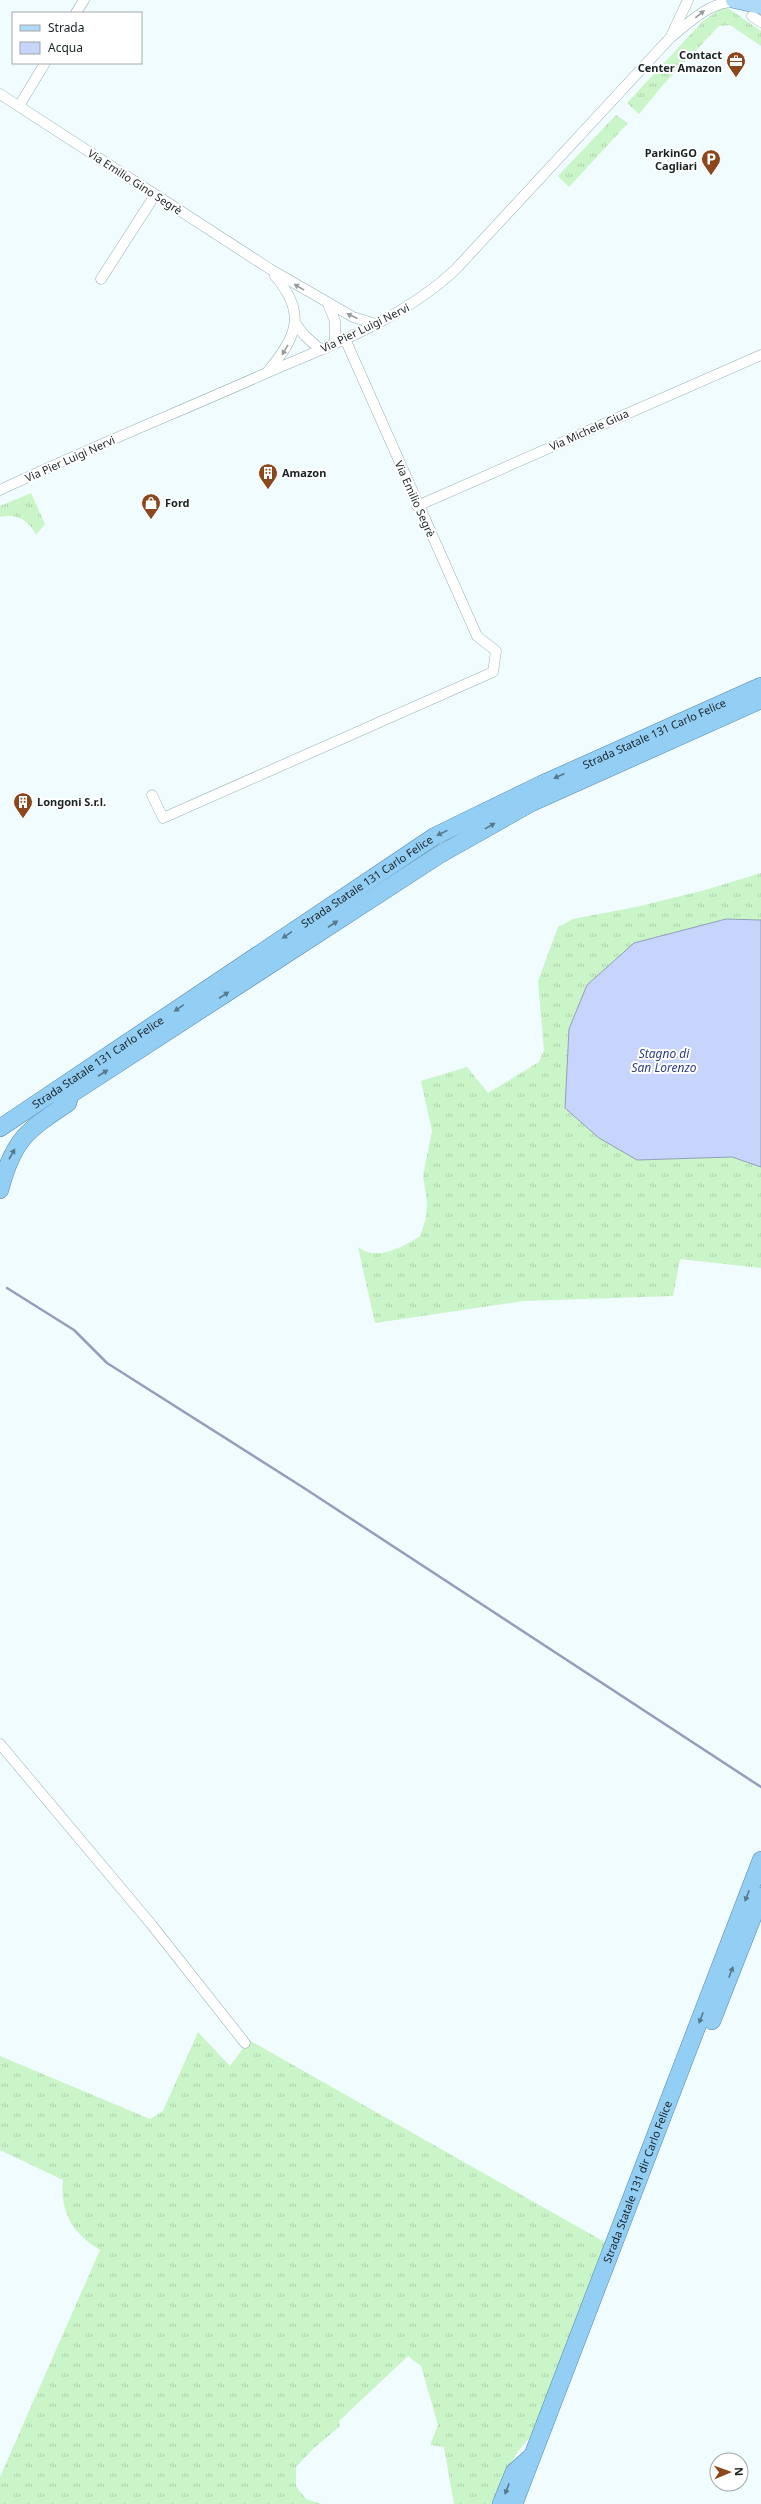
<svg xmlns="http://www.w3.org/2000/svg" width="761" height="2504" viewBox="0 0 761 2504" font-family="'Noto Sans',sans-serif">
<defs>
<pattern id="grass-tufts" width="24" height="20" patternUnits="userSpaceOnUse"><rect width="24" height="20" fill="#caf5c8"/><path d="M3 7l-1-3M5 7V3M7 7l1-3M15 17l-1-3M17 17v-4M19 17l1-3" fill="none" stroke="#add2ac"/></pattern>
</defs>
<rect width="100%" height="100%" fill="#f1fcfe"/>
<g fill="url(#grass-tufts)">
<polygon points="722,8 728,8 761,31 761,46 730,25 719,26 662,86 639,114 627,103 703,21"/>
<polygon points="616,115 628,123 569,187 558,176"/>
<path d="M31,493L45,524L36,535C29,520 17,513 0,517V506Z"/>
<path d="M761,873V1268L680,1259L673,1296L524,1301L375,1323L358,1247C376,1262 403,1247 420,1236L426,1218L427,1202L423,1176L432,1131L421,1081L467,1067L488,1093L539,1062L544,1050L538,981L558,927L573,919L636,907L705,890Z"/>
<path d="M198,2032L230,2066L249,2040L608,2244L533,2435C512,2453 503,2479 494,2504H454L444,2447L430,2445L438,2425L421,2366L408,2356L339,2421L340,2426L313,2449L296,2467V2486L306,2499L322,2504H0V2477L100,2250C72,2233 60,2212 63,2180L0,2150V2056L150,2119L163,2111Z"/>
</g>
<polygon fill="#c7d4fb" stroke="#939fbb" points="726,919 761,920 761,1167 732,1157 637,1160 599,1138 565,1108 569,1029 587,985 634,943"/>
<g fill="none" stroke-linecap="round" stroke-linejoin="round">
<polyline stroke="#939fbb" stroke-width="2.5" points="7,1288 74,1330 107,1363 304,1488 761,1787"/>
<g stroke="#96b1b5" stroke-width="11">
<g id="minor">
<polyline points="76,13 84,0"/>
<polyline points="752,16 761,22"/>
<polyline points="672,34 688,0"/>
<polyline points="0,94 270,269 353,317 376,324"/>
<polyline points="19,106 45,63"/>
<polyline points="101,279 155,195"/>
<polyline points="328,304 335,321 335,343"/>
<polyline points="295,323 305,336 321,350"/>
<path d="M268,371C297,337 307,313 275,276"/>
<path d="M0,490C89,448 181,411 271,371C336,343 402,319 455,270L670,38C691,21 708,3 736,1"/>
<polyline points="417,506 761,355"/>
<polyline points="152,795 163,818 493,672 496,651 477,636 345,339"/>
<polyline points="0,1744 151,1924 245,2043"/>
</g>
</g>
<g stroke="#578aaa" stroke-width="17">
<polyline id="primary" points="734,0 761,6"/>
</g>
<g stroke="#578aaa" stroke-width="18">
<g id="trunk">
<polyline points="62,1100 439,855 531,803 761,700"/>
<path id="s1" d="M0,1128L435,836L542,784L761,686"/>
<path d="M0,1190C13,1140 26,1131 68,1103L70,1095"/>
<polyline points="712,2021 761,1896"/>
<polyline points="501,2504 514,2472 532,2456"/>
<path id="s2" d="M514,2504L761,1860"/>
</g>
</g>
<use href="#minor" stroke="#fff" stroke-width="10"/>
<use href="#primary" stroke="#aedaf7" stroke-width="16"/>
<use href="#trunk" stroke="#93cef4" stroke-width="17"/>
</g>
<defs><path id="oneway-solid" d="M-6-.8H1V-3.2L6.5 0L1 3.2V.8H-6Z"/></defs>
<g fill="#989c9d">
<use href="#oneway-solid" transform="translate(700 14) rotate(-39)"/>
<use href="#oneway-solid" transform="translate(299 287) rotate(-149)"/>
<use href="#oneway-solid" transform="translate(352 316) rotate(-156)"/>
<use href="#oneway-solid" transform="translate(285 350) rotate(121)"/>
</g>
<g fill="#56788c">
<use href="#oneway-solid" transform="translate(559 776) rotate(156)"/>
<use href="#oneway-solid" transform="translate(490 826) rotate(-29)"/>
<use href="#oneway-solid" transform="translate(442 833) rotate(154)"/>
<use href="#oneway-solid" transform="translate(333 924) rotate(-33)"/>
<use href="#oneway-solid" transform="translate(287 935) rotate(146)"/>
<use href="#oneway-solid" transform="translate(224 995) rotate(-33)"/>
<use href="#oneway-solid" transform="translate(179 1008) rotate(146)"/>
<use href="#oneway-solid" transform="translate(103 1073) rotate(-33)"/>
<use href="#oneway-solid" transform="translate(12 1154) rotate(-61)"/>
<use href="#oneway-solid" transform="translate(747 1896) rotate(111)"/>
<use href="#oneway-solid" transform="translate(731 1972) rotate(-69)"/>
<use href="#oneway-solid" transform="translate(701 2018) rotate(111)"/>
<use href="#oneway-solid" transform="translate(507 2489) rotate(111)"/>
</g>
<defs>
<g id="office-pin" transform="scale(1)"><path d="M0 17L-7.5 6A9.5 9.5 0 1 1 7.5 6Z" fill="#8c471d" stroke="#fff"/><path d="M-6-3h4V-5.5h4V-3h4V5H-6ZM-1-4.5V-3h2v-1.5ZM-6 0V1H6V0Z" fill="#fff"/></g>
<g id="parking-pin" transform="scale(1)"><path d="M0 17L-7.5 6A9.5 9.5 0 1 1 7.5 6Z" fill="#8c471d" stroke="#fff"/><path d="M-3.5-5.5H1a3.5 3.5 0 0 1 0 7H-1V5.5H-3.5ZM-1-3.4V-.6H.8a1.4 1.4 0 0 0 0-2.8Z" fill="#fff"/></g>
<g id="building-pin" transform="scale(1)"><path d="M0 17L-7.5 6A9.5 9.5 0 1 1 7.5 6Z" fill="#8c471d" stroke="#fff"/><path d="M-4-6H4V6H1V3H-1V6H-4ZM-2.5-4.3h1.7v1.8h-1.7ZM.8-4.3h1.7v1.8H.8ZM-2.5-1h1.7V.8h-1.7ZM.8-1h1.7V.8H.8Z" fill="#fff"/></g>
<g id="shop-pin" transform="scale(1)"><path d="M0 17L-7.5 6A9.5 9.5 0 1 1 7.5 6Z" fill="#8c471d" stroke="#fff"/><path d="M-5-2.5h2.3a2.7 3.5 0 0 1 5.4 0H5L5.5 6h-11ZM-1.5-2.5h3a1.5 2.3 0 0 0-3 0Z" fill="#fff"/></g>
</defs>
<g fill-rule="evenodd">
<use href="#office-pin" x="736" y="61"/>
<use href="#parking-pin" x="711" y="159"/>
<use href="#building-pin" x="268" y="473"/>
<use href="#shop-pin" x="151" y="503"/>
<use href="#building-pin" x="23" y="802"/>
</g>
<g text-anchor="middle" stroke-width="4" stroke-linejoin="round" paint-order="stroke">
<g font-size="11" font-weight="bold" fill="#192325" stroke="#fff" text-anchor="start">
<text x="722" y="59" text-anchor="end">Contact<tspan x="722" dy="13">Center Amazon</tspan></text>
<text x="697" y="157" text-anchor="end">ParkinGO<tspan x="697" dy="13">Cagliari</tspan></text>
<text x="282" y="477">Amazon</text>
<text x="165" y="507">Ford</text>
<text x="37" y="806">Longoni S.r.l.</text>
</g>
<g font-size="11" fill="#192325" stroke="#fff">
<text transform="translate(135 182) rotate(33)" y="4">Via Emilio Gino Segrè</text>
<text transform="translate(365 328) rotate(-26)" y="4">Via Pier Luigi Nervi</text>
<text transform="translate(589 430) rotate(-24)" y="4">Via Michele Giua</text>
<text transform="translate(70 459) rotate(-24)" y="4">Via Pier Luigi Nervi</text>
<text transform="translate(415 499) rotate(66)" y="4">Via Emilio Segrè</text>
<text dy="4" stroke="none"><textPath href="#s1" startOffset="766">Strada Statale 131 Carlo Felice</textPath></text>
<text dy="4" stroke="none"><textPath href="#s1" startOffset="442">Strada Statale 131 Carlo Felice</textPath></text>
<text dy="4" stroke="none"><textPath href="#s1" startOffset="118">Strada Statale 131 Carlo Felice</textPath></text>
<text dy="4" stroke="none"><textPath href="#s2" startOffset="345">Strada Statale 131 dir Carlo Felice</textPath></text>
</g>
<g font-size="12" font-style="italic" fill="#2d3c85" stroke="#fff">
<text x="664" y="1058">Stagno di<tspan x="664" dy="14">San Lorenzo</tspan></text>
</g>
</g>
<rect x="12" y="12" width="130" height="52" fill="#ffffff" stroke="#a3a7a8"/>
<rect x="20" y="25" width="20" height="6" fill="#aedaf7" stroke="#a3a7a8"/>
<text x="48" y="32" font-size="12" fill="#192325">Strada</text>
<rect x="20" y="42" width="20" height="12" fill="#c7d4fb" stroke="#a3a7a8"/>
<text x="48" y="52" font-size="12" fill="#192325">Acqua</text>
<g transform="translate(729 2472) rotate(88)"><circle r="19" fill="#ffffff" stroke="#a3a7a8"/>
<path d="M0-3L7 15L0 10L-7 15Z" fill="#8c471d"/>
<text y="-6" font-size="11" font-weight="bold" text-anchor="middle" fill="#192325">N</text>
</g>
</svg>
